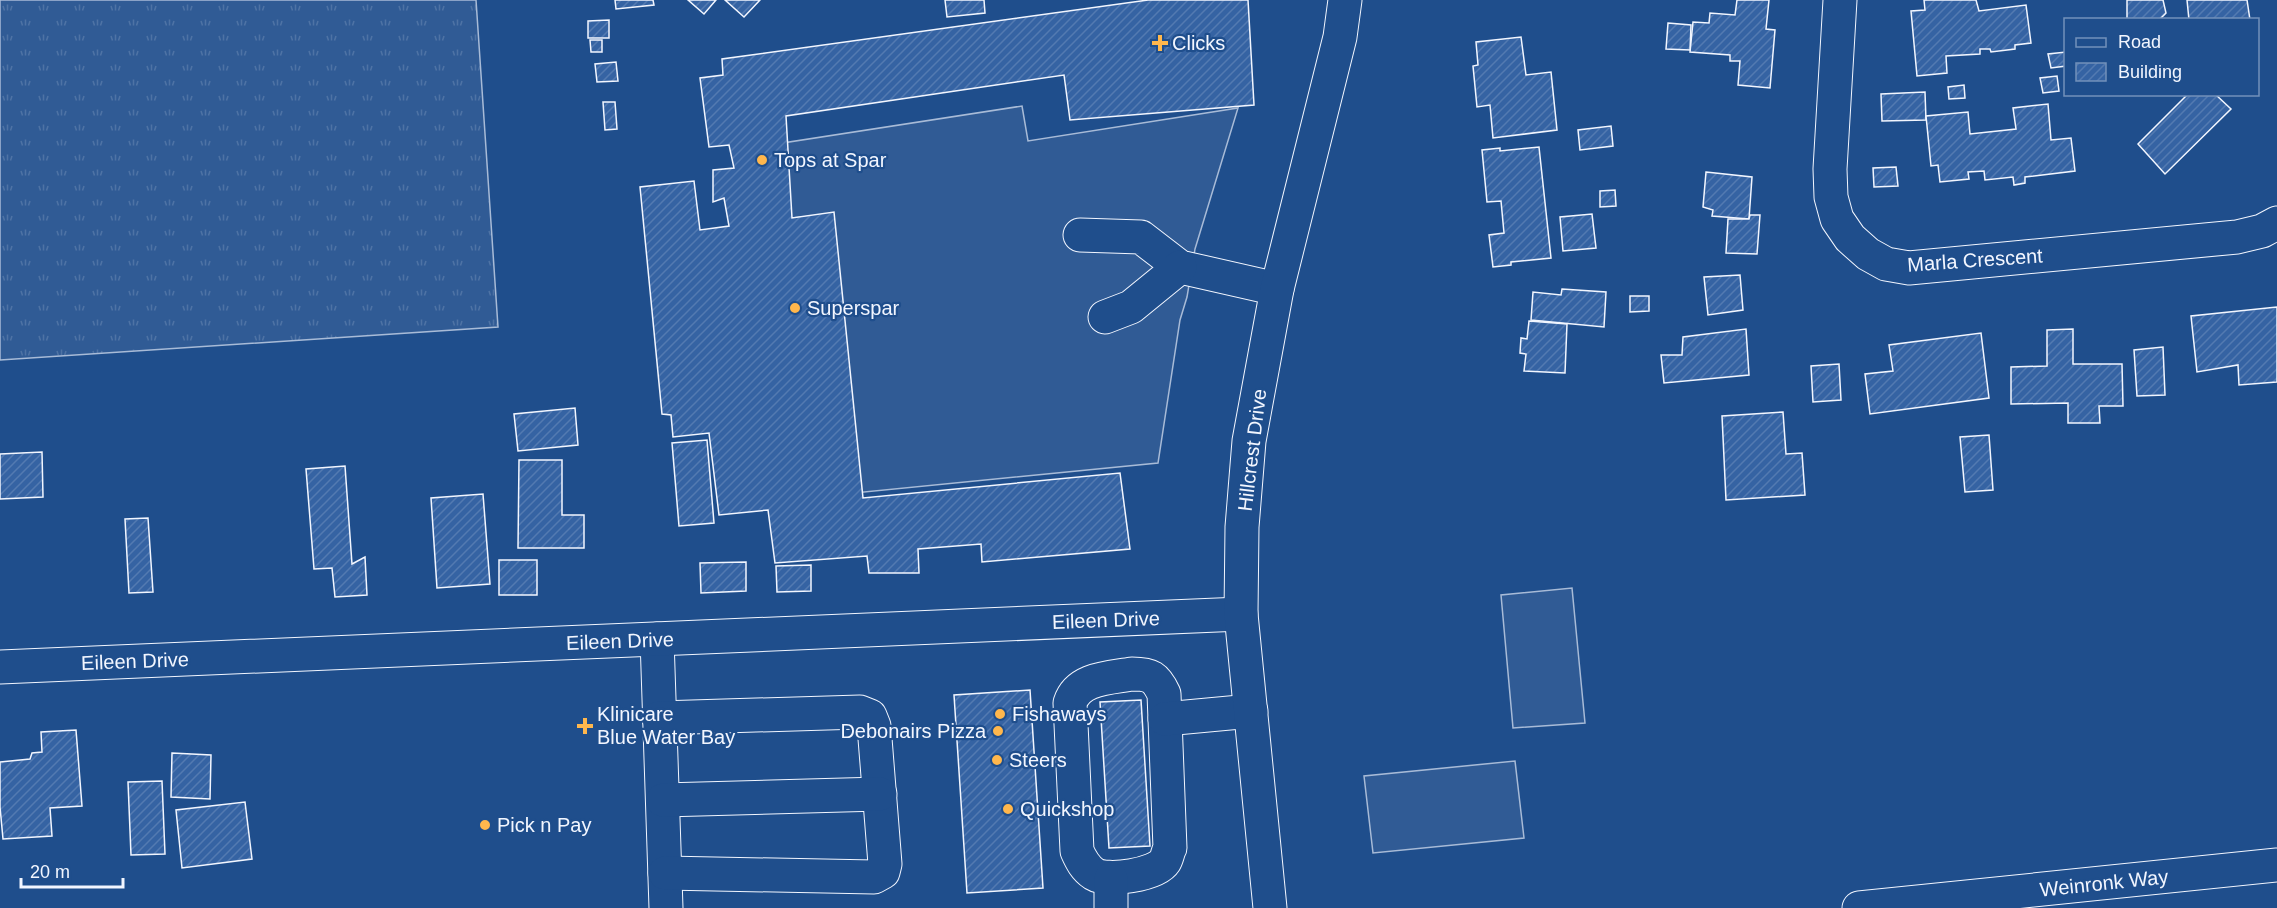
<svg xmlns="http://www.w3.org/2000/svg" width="2277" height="908" viewBox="0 0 2277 908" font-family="Helvetica,sans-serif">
<defs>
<pattern id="grass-tufts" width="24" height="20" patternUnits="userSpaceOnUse" patternTransform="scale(1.5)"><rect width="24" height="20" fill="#305b95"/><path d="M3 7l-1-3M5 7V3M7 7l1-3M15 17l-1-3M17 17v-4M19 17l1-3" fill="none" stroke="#4e73a5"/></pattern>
<pattern id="building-hatch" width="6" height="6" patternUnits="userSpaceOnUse" patternTransform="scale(1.5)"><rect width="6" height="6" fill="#3563a3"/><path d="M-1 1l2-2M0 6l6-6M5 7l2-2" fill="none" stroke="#537ab1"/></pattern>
</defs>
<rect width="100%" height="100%" fill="#1f4e8c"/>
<polygon fill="url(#grass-tufts)" stroke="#a8bbd7" stroke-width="1.5" points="0,0 476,0 498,327 0,360"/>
<g fill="#305b95" stroke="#a8bbd7" stroke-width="1.5">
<polygon points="1022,106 1028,141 1238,108 1195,249 1187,297 1180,320 1158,463 814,497 811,216 782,219 770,145"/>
<polygon points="1572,588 1585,723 1513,728 1501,595"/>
<polygon points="1515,761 1524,838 1373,853 1364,776"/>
</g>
<g fill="url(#building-hatch)" stroke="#f2f6ff" stroke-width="1.5">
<polygon points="615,0 653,0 654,5 616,9"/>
<polygon points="688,0 716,0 704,14"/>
<polygon points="725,0 760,0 744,17"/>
<polygon points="945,0 984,0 985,13 947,17"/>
<polygon points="1148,0 1248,0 1254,105 1070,120 1064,75 786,116 792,218 834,212 863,498 1120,473 1130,549 982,562 981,544 918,549 919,573 869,573 867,556 775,563 768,510 719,515 709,433 673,437 671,415 662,414 640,187 694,181 700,230 729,226 724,198 713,202 713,170 734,168 729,145 709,147 700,78 723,75 722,59"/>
<polygon points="1737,0 1769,0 1766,29 1775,30 1770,88 1738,85 1740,61 1730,61 1730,55 1690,52 1693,22 1709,23 1710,13 1735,15"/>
<polygon points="1924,0 1976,0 1979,11 2026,5 2031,43 2015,45 2015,49 1991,52 1990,49 1980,49 1980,54 1946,56 1947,73 1917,76 1911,11 1925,10"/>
<polygon points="2127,0 2163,0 2166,13 2159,20 2127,19"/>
<polygon points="2187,0 2247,0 2250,20 2189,20"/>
<polygon points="609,20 609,38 588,38 588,21"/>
<polygon points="1668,23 1691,25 1690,50 1666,49"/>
<polygon points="1521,37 1526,75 1551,72 1557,130 1493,138 1490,105 1477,107 1473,66 1478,65 1476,42"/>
<polygon points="590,40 602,40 602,52 591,52"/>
<polygon points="2066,52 2066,66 2051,68 2048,54"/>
<polygon points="616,62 618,81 597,82 595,64"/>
<polygon points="2057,76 2059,91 2043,93 2040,78"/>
<polygon points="1964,85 1965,98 1949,99 1948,87"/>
<polygon points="1925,92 1926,120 1882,121 1881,94"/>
<polygon points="2188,94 2215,94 2231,109 2165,174 2138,144"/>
<polygon points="603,102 615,102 617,129 605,130"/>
<polygon points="2048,104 2051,140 2071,138 2075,171 2025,177 2025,183 2014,185 2013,177 1985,180 1984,171 1968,172 1969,179 1940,182 1938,165 1931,166 1926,116 1968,112 1970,134 2016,129 2013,108"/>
<polygon points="1611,126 1613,146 1580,150 1578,130"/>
<polygon points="1539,147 1551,258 1511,262 1511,265 1493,267 1489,235 1504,233 1501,201 1487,202 1482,150 1500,148 1500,151"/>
<polygon points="1896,167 1898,186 1874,187 1873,168"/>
<polygon points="1706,172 1752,177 1749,219 1712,216 1713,210 1703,207"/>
<polygon points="1615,190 1616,206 1600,207 1600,191"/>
<polygon points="1592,214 1596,248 1563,251 1560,217"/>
<polygon points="1750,215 1760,215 1757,254 1726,253 1728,219 1749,219"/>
<polygon points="1740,275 1743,310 1708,315 1704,277"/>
<polygon points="1562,289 1606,292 1604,327 1531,320 1533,292 1561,295"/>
<polygon points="1630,296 1649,296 1649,311 1630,312"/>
<polygon points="2277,307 2277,382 2239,385 2238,365 2197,372 2191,316"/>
<polygon points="1529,321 1567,324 1565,373 1524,371 1526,354 1520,353 1521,338 1527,339"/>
<polygon points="1746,329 1749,375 1664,383 1661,355 1682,355 1683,337"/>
<polygon points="2073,329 2073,364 2122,364 2123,406 2099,406 2100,423 2068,423 2068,403 2011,404 2011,367 2047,366 2047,330"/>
<polygon points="1981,333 1989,398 1870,414 1865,374 1893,371 1889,345"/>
<polygon points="2163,347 2165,395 2137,396 2134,350"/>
<polygon points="1839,364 1841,400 1813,402 1811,366"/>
<polygon points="575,408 578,445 518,451 514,414"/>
<polygon points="1783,412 1786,454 1802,453 1805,495 1726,500 1722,416"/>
<polygon points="1989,435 1993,490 1965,492 1960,437"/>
<polygon points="707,440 714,523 679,526 672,443"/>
<polygon points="42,452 43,497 0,499 0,454"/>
<polygon points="519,460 562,460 562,515 584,515 584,548 518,548"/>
<polygon points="345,466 352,564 365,557 367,595 335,597 332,568 314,569 306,469"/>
<polygon points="483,494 490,584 437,588 431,498"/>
<polygon points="148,518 153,592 129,593 125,519"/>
<rect x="499" y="560" width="38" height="35"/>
<polygon points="746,562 746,591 701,593 700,563"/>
<polygon points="811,565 811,591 777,592 776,566"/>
<polygon points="1030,690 1043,888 967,893 954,695"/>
<polygon points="1141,700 1150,846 1109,848 1100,702"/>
<polygon points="76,730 82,806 50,808 52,836 3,839 0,807 0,762 30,759 32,753 42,752 41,732"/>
<polygon points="172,753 211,755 210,799 171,797"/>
<polygon points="162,781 165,854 131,855 128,782"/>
<polygon points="245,802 252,859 182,868 176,810"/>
</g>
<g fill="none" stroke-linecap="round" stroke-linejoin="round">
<g stroke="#f2f6ff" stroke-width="35">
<g id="minor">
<polyline points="1840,0 1830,169 1831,197 1837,219 1850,238 1868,254 1886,264 1909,268 2237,237 2262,231 2277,223"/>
<polyline points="1080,235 1141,237 1180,267 1277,289"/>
<polyline points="1105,317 1131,307 1180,267"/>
<polyline points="657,639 666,908"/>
<polyline points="0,667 1241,614"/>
<path d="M1132,674C1151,674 1156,677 1164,694L1170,848C1168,851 1167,858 1165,861C1156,875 1107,882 1094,874C1085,868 1081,860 1077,851L1070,703C1078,678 1109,678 1132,674Z"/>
<polyline points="659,718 860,712 870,716 874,726 885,864 883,872 874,877 665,873"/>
<polyline points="1165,719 1251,711"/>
<polyline points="663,800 880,794"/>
<polyline points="1111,908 1111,879"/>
<polyline points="1270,908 1241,614 1242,527 1249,441 1277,289 1340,37 1345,0"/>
<polyline points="1859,908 2277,865"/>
</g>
</g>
<use href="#minor" stroke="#1f4e8c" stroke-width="33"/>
</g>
<g fill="#ffb74d" stroke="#1f4e8c" stroke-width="2">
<path d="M1157 34h6v6h6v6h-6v6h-6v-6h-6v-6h6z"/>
<circle cx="762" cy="160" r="6"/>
<circle cx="795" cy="308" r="6"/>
<circle cx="1000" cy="714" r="6"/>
<path d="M582 717h6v6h6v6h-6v6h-6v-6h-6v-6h6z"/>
<circle cx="998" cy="731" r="6"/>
<circle cx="997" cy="760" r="6"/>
<circle cx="1008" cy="809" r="6"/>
<circle cx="485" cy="825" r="6"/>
</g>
<g text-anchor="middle" stroke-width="4.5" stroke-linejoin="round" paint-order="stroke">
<g font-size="20" fill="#f2f6ff" stroke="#1f4e8c" text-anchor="start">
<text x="1172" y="50">Clicks</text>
<text x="774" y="167">Tops at Spar</text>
<text x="807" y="315">Superspar</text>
<text x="597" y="721">Klinicare<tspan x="597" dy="23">Blue Water Bay</tspan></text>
<text x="1012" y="721">Fishaways</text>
<text x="986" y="738" text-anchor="end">Debonairs Pizza</text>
<text x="1009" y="767">Steers</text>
<text x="1020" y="816">Quickshop</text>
<text x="497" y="832">Pick n Pay</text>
</g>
<g font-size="20" fill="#f2f6ff" stroke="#1f4e8c">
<text transform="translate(1975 260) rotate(-4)" y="7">Marla Crescent</text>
<text transform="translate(1252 450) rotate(-83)" y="7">Hillcrest Drive</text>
<text transform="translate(1106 620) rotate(-2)" y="7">Eileen Drive</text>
<text transform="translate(620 641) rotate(-2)" y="7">Eileen Drive</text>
<text transform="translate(135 661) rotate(-2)" y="7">Eileen Drive</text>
<text transform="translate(2104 883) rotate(-6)" y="7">Weinronk Way</text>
</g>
</g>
<rect x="2064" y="18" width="195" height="78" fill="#1f4e8c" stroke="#7391ba" stroke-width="1.5"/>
<rect x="2076" y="38" width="30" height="9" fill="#1f4e8c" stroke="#7391ba" stroke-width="1.5"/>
<text x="2118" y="48" font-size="18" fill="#f2f6ff">Road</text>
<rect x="2076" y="63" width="30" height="18" fill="url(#building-hatch)" stroke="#7391ba" stroke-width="1.5"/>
<text x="2118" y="78" font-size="18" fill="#f2f6ff">Building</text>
<path d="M21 878v9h102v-9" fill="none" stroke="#f2f6ff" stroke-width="3"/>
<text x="30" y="878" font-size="18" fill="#f2f6ff" stroke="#1f4e8c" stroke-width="4.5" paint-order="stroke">20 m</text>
</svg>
